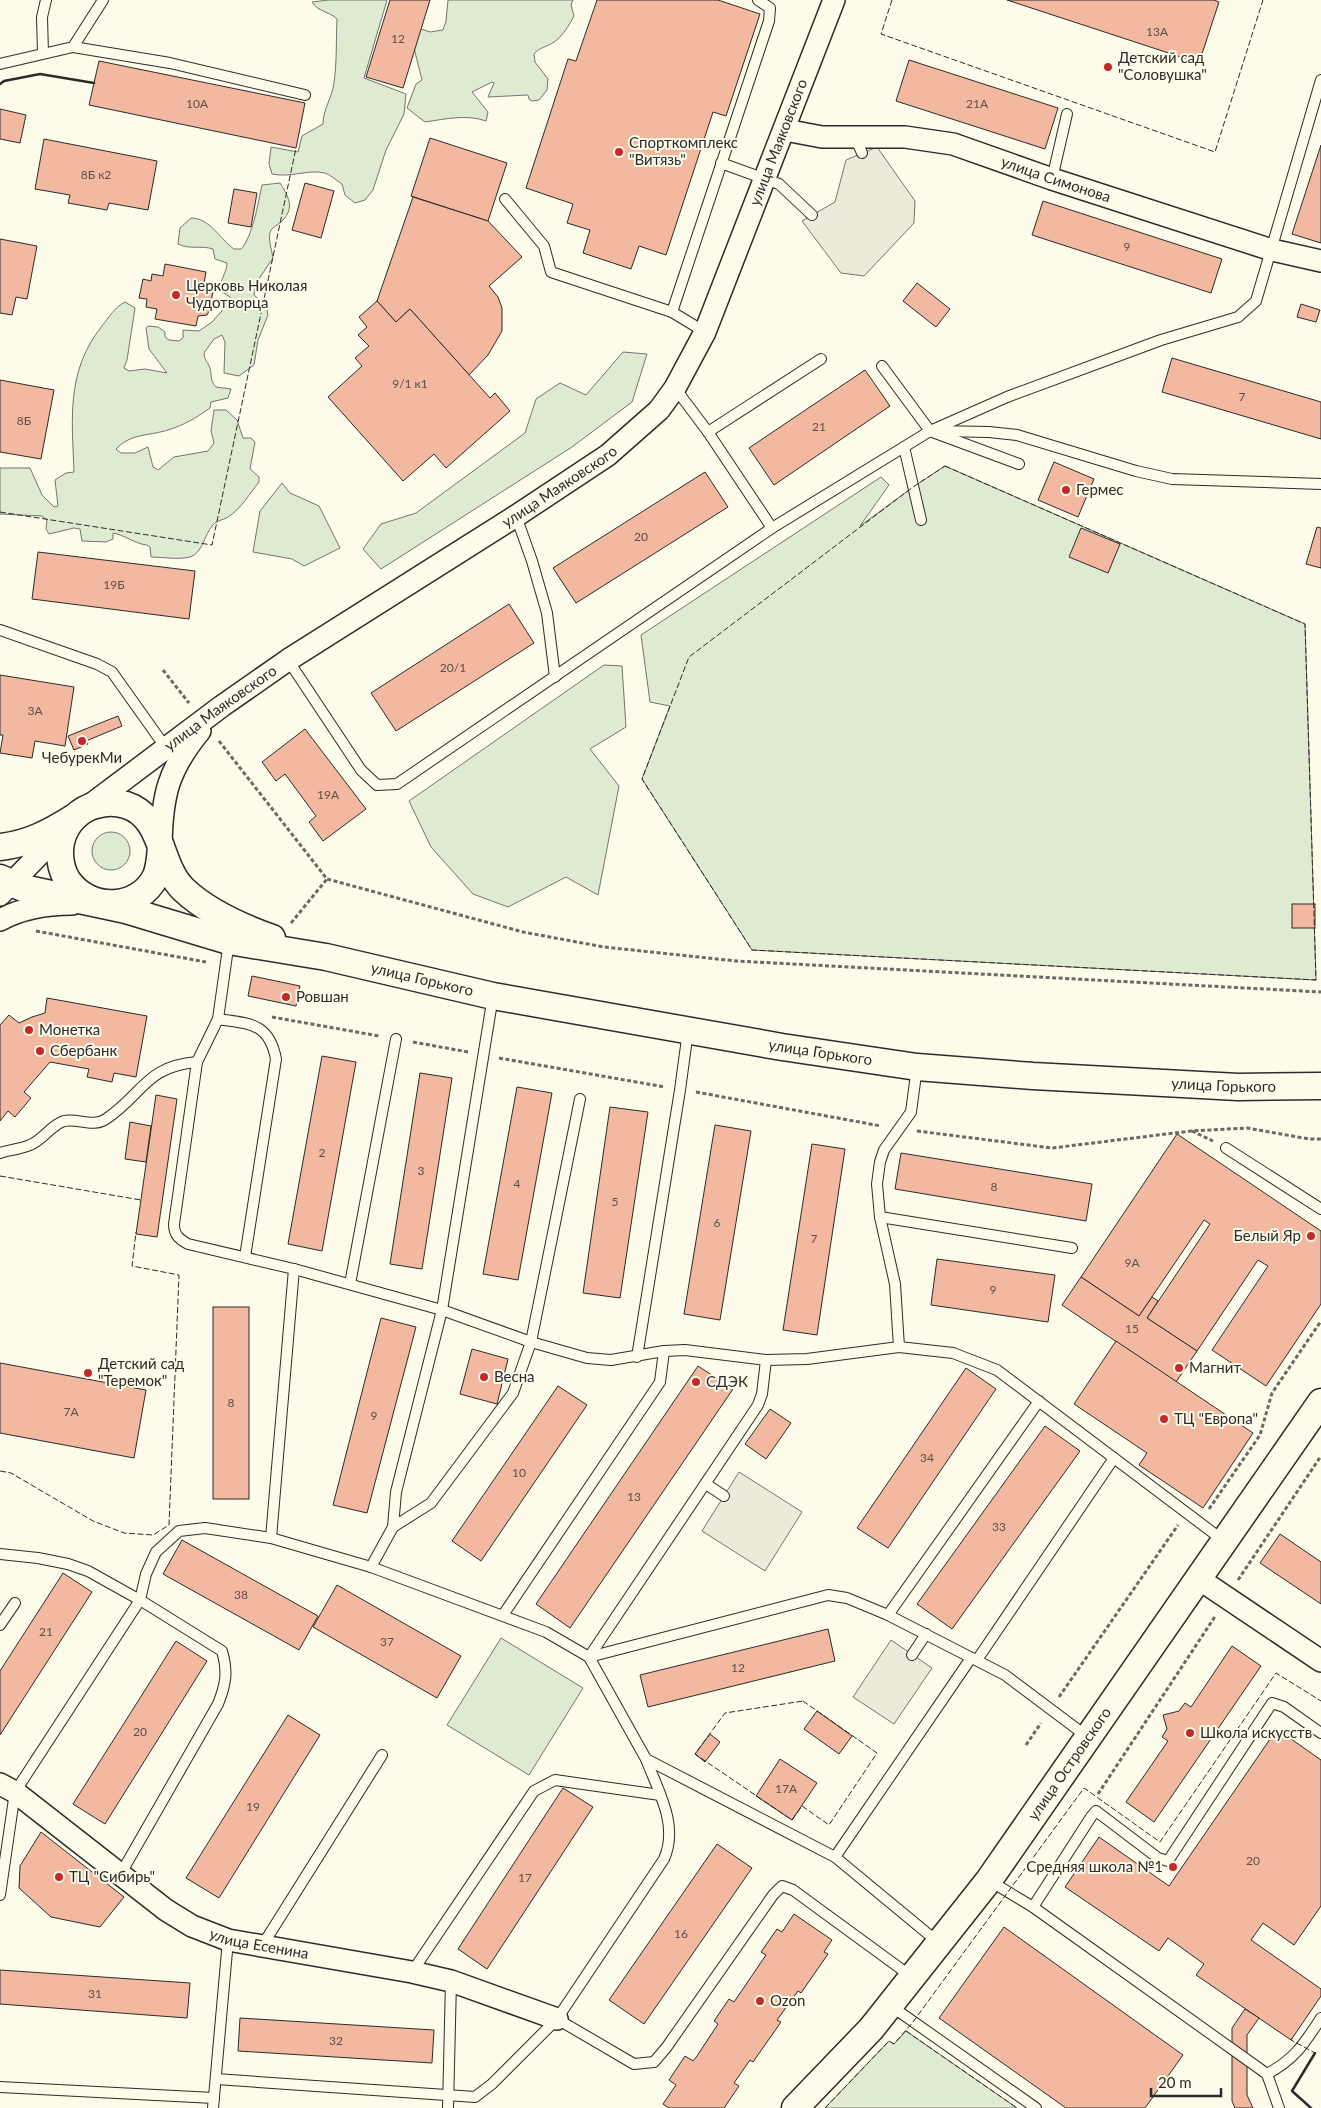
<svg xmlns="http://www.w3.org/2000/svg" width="1321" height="2108" viewBox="0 0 1321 2108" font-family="Lato,sans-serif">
<rect width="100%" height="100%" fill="#fdfbea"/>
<g fill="#deebd1" stroke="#74746e">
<path d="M329,0H387L364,78L406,94L404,114L386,150L373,190L365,200L355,203L345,195L342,184C337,181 331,175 325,173C308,169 290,178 272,174L269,164L271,147L298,152L302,136L323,124C323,109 332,98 334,83C337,62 336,40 337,19C329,11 318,12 312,2Z"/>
<path d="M448,0H573L571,5L574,16C570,24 562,37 554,42C547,47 540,47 534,54L535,62L548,79L547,90L539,100L532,101L529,99L528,95L488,97L494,83L492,82L472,92L488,112L486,121C466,114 446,119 425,122L407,108L416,84L422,80L412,40L418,28L430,32L443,30L446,21Z"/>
<path d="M280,183C288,196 295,207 283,220C280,224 274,226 271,230C267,238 272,250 273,258L256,283L254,295L266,306L268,315L258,340L254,365L239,376L224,373L225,342L222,335L214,339L204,353C204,360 208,362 210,368C212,376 210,381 216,387L231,389L228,398L211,402L210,408C196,418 184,425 168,430C149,436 131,433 116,449L121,453H135L148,447L153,467L158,470L174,457L208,451L214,443L211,431L214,410H226L237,420L243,438H251L255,442L250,469L259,477V482C250,493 241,509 228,517C222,521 218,519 212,526C205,534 202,554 190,557C178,560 163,557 151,557L150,547L147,545C135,544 125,535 113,533V539L106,542L82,541L80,529L74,528L49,534L46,529L47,520L42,516L0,514V468H30L42,495L54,507L58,506L55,480L66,473L74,472C72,418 66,371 102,326C109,317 115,307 125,302L135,308L127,360L124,368L129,371L145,369L167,373L149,349L146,328L148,326L158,327L165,332V337L169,340L179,341L183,338V330L199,331L212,322L230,302V297L219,290C220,280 227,272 227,263L215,259L213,249C201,245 190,250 178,244L180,228L191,218C210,218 220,239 234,249H241C253,236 258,203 262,185Z"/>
<polygon points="623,352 647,354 632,402 572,447 381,569 363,549 381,524 416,513 525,433 536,399 560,383 586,395"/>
<polygon points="945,466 1305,624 1316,980 752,950 642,779 670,706 650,702 641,635 881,477 889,485 860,526 913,487"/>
<polygon points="282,483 290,493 319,506 340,548 304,566 292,559 253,552 260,511"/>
<polygon points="604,665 622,666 626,727 590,749 619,786 598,895 566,877 508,907 473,894 431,847 409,801"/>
<circle cx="111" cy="851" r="19"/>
<polygon points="501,1638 583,1688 529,1775 447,1725"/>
<polygon points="906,2031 1017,2108 825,2108 889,2041 894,2044"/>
</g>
<g fill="#eceadb" stroke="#74746e">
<polygon points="877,147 915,201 914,223 864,276 841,273 802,221 835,202 846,160"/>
<polygon points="739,1472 802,1512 765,1571 702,1531"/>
<polygon points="891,1640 932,1668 894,1724 853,1697"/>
</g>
<g fill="#f2b8a0" stroke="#2b2b2b">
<polygon points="390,0 430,0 403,88 366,77"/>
<polygon points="597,0 718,0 760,14 726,116 713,112 666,255 639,246 631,269 583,253 590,230 567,223 573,204 526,188 568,59 576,61"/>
<polygon points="1007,0 1214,0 1219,2 1199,63"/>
<polygon points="909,60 1058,108 1045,149 896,101"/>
<polygon points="99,61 305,103 296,148 89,105"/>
<polygon points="0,109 26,115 20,143 0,139"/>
<polygon points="430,138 507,163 488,221 411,196"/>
<polygon points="44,139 157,161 148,210 109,203 107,210 68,203 70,195 35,189"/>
<polygon points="1321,145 1321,243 1292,234"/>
<polygon points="305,183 334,191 321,238 292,230"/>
<polygon points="234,189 257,193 251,227 228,223"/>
<polygon points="413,197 488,221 522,257 489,286 498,297 502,308 502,331 488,355 469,375 410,309 396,322 377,301"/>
<polygon points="1043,201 1222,259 1211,293 1032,235"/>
<polygon points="0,239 37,246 27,299 16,297 12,315 0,313"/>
<polygon points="165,264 206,272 204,283 208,284 213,292 209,311 207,315 198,316 196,326 155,319 157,309 146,307 147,299 139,298 143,279 151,281 152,274 163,276"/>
<polygon points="917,283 950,309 936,327 903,301"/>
<polygon points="377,301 396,322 410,309 490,398 495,393 510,411 446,468 434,454 403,481 328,397 362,366 355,358 369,346 358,335 367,327 359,317"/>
<polygon points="1301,304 1320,310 1316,322 1297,317"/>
<polygon points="1172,358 1321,402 1321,439 1162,392"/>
<polygon points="865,370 890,406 774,485 749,448"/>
<polygon points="0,380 54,390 41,459 0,452"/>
<polygon points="1054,462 1094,479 1078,517 1038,500"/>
<polygon points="705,472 728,507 576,603 553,568"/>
<polygon points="1317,527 1321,528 1321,568 1306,564"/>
<polygon points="1081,528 1120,544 1108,573 1069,557"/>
<polygon points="38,552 195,571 189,619 32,599"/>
<polygon points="509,604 534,643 396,731 371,693"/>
<polygon points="0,675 74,687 65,746 35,741 32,758 0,753 3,735 0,735"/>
<polygon points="118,716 122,726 86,741 88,744 74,750 68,736"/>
<polygon points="305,729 366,809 323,841 309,822 316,816 285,774 276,781 262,762"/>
<rect x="1292" y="904" width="23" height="24"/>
<polygon points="252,976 300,986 296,1006 248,996"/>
<polygon points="47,998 147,1016 136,1077 114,1073 112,1082 87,1077 89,1069 50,1062 24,1092 31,1098 15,1117 8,1111 0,1121 0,1025 9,1015 19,1023 32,1017 45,1013"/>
<polygon points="322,1056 356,1062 322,1251 288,1244"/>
<polygon points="420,1073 452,1078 422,1269 390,1264"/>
<polygon points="517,1087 552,1093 518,1280 483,1274"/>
<polygon points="156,1095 177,1099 157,1237 136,1234"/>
<polygon points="610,1107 648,1112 620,1298 583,1293"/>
<polygon points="130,1122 151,1126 146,1162 125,1159"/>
<polygon points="715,1125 751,1131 720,1320 684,1314"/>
<polygon points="1177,1134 1321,1231 1321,1304 1266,1386 1212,1350 1268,1266 1258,1260 1197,1351 1147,1318 1210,1224 1204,1220 1139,1316 1081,1277"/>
<polygon points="812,1144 845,1149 817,1335 783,1330"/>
<polygon points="901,1153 1092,1184 1086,1221 895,1189"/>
<polygon points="937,1259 1055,1275 1048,1322 931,1305"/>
<polygon points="1081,1277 1139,1316 1152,1297 1158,1301 1147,1318 1197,1351 1176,1382 1062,1305"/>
<rect x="213" y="1307" width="36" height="192"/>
<polygon points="381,1318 416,1327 367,1513 333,1505"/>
<polygon points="1116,1341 1253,1433 1203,1508 1139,1465 1147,1453 1074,1404"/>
<polygon points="472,1349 508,1359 497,1404 460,1394"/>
<polygon points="0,1363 146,1390 134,1458 0,1433"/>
<polygon points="698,1366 733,1389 570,1628 536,1604"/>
<polygon points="966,1368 996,1389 888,1548 857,1528"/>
<polygon points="558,1386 587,1405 481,1561 452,1541"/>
<polygon points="770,1409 791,1423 766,1459 745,1444"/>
<polygon points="1045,1426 1080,1451 952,1629 917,1604"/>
<polygon points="1280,1534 1321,1562 1321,1604 1260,1563"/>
<polygon points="182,1540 318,1616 299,1650 163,1574"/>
<polygon points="63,1573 92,1592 0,1735 0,1671"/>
<polygon points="337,1585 461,1656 437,1698 313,1627"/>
<polygon points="828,1629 835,1661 648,1707 640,1675"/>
<polygon points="176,1641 207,1661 105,1824 73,1804"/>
<polygon points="1232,1646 1261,1666 1154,1822 1126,1802 1168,1741 1162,1737 1167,1729 1163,1715 1179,1711 1185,1703 1191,1707"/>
<polygon points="817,1711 852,1736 839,1754 804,1729"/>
<polygon points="288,1715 320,1735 219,1898 186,1878"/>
<polygon points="1277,1729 1321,1760 1321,1906 1294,1945 1263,1923 1251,1940 1321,1989 1321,1996 1291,2040 1196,1975 1204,1964 1168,1938 1159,1951 1065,1887 1099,1837 1169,1886"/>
<polygon points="710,1734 720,1742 705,1762 695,1754"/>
<polygon points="780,1759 817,1783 792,1820 756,1796"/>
<polygon points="563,1788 593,1807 487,1969 458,1949"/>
<polygon points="41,1832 124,1897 100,1927 51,1917 19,1888 20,1866"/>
<polygon points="717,1844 752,1868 644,2024 609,2000"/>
<polygon points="794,1914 832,1940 824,1952 828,1954 801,1993 798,1991 777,2020 781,2022 753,2062 750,2060 734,2083 739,2086 724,2108 669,2108 663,2104 676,2085 669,2080 685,2056 693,2061 697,2056 718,2024 714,2021 729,1999 734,2002 766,1955 761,1952 777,1929 782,1932"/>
<polygon points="1004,1927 1183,2055 1145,2108 1066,2108 939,2018"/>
<polygon points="0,1970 190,1983 187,2018 0,2004"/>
<polygon points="1245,2009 1259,2018 1247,2035 1247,2095 1253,2108 1235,2108 1232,2101 1232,2028"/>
<polygon points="240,2018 434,2030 432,2063 238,2051"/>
</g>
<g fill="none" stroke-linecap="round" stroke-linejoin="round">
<g stroke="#2b2b2b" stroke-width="12">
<g id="service">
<polyline points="73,47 170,63 305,95"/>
<polyline points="43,53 42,17 46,0"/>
<polyline points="0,64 73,47 103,0"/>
<polyline points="855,137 862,153"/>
<polyline points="721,163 779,184 812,215"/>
<polyline points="1052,179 1067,114"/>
<polyline points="505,199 544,246 551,272 672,312 705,332"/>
<polyline points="672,312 769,21 770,8 758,0"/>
<polyline points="882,366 930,431 1019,464"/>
<polyline points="675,388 708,432 772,528 930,431 1007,397 1161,340 1238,317 1256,301 1321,80"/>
<polyline points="936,431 989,432 1017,435 1136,471 1172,479 1321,484"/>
<polyline points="708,432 821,359"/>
<polyline points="904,447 921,520"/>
<polyline points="516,516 532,561 547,613 555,677"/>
<polyline points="0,630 97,664 112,672 166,748"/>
<polyline points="288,660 361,770 377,785 397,784 772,528"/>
<path d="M229,941L218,1019L197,1062L174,1224C174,1235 179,1239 188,1244L294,1269L442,1310L531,1342L587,1358L611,1360L664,1351L685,1350L766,1360L807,1359L899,1347L953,1353L997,1370L1224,1541"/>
<path d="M218,1019C249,1024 269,1022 276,1059L245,1257"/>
<polyline points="1226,1148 1321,1209"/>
<path d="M0,1153C9,1150 21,1149 30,1145C43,1140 51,1125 64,1121C78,1118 93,1128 106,1119C143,1094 146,1066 197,1062"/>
<polyline points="880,1217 1072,1248"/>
<polyline points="350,1284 396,1039"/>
<polyline points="899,1347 895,1284 880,1217 877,1184 880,1162 884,1150 911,1112 917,1067"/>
<polyline points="637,1357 680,1090 688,1031"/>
<polyline points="706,1484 724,1496"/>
<polyline points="393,1527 431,1503 513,1393 531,1342 580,1099"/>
<polyline points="271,1538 294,1269"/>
<path d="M0,1554L38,1558L68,1564L88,1571L140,1600L222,1651C228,1672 226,1684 218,1704L120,1875"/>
<polyline points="371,1567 393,1527 396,1492 442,1310 493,996"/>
<polyline points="503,1615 660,1382 664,1351"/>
<polyline points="888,1615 1039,1401"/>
<polyline points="0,1625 15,1603"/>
<polyline points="912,1655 926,1634"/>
<polyline points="589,1657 828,1595 847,1598 888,1615 1005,1675 1089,1738"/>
<polyline points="589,1657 758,1405 762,1394 766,1360"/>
<polyline points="977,1660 1114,1458"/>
<polyline points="835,1857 971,1658"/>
<polyline points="990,1881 1033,1907 1267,2074 1279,2108"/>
<polyline points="0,1895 15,1792 140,1600 146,1574 156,1552 179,1531 205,1528 271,1538 371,1567 546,1632 589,1657 646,1759 835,1857 939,1943"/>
<polyline points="1033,1907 1091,1817 1096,1811 1158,1858 1168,1861 1272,1703 1284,1707 1321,1733"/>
<polyline points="262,1946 382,1755"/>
<polyline points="412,1972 534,1791 555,1780 660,1795"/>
<polyline points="891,2006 1036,2108"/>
<polyline points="557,2019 634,2064 654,2062 666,2048 773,1895 782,1886 793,1890 912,1977"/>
<path d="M1267,2074C1295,2059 1304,2044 1321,2018"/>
<path d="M216,2079L475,2097L492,2084L557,2019L664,1859C679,1825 658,1791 646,1759"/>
<polyline points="0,2087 214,2098"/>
<polyline points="213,2108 228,1940"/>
<polyline points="448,2108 451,1981"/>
</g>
</g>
<g stroke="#2b2b2b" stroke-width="24">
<g id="minor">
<path id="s1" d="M785,130L822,137H905L953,144L1052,179L1272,250L1321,261"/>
<path id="s2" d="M89,806L222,706L288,660L516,516L608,455L659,410L675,388L705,332L834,0"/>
<path d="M161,845C162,795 168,770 200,731"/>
<polyline points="0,895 66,827"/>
<path d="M0,920C22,908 47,904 72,904"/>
<polyline points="1199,1579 1321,1661"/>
<path id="s3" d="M0,1784L15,1792L166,1910L192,1926L228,1940L412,1972L451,1981L557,2019"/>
</g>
</g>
<g stroke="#2b2b2b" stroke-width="29">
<g id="tertiary">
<path d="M161,846C160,857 160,866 156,876C139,911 90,912 68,881C60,869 58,852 62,838C67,822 80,809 96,805C106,802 116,802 126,805C164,817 158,864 183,889C207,912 241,927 272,938"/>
<path d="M0,847C28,844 49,833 73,818"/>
<path id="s4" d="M0,878L23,888L126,910L229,941L326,957L493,996L782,1047L917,1067L1033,1076L1238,1087L1321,1086"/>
<path id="s5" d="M795,2108L871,2029L989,1880L1321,1402"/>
</g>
</g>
<g stroke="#6a6964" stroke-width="3" stroke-dasharray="4 2.5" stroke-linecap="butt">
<polyline points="163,670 189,703"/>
<polyline points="219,741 327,879 523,932 604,947 736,961 1321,992"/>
<polyline points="291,923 327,879"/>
<polyline points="36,931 206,962"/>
<polyline points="272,1017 379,1036"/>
<polyline points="413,1042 468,1052"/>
<polyline points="499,1058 665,1087"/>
<polyline points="696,1092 881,1126"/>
<polyline points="917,1131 1052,1148 1191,1131 1247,1128 1309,1139 1321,1139"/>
<polyline points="1192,1131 1213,1141"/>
<polyline points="1209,1509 1260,1435 1272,1393 1321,1321"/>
<polyline points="1238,1580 1321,1456"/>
<polyline points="1059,1697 1178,1525"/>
<polyline points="1026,1745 1041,1723"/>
<polyline points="1098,1794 1216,1615"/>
</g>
<use href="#service" stroke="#fdfbea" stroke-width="10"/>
<use href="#minor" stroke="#fdfbea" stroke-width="21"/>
<use href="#tertiary" stroke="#fdfbea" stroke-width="26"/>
<g stroke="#2b2b2b" stroke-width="1" stroke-dasharray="6 2.5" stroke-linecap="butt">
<polyline points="892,0 881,34 1215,152 1263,0"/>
<polygon points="945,466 1305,624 1316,980 752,950 642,779 689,657 913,487"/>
<polyline points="0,512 212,545 296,148"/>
<polyline points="0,1176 141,1200 140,1202"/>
<polyline points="0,1471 11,1473 93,1521 124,1533 153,1535 169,1525 179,1275 132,1266 136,1232"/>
<polygon points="803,1701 877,1753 829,1825 802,1806 792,1820 695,1754 725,1713"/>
<polyline points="906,2031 1017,2108"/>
<polyline points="1292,2038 1291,2040 1315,2053"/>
<polyline points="825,2108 889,2041 894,2044 913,2022 1084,1788 1160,1842 1276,1673 1321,1701"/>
</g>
<g stroke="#2b2b2b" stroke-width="2.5">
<polyline points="0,84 4,81 40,74 94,83"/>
<polyline points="1311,2108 1292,2091 1315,2053"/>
</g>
</g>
<g fill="#c62828" stroke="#fdfbea" stroke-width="2">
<circle cx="1108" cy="67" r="5"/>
<circle cx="619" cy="152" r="5"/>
<circle cx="176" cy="295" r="5"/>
<circle cx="1066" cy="490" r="5"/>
<circle cx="82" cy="741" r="5"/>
<circle cx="286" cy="997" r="5"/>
<circle cx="29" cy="1030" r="5"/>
<circle cx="40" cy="1051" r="5"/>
<circle cx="1311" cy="1236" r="5"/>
<circle cx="1179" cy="1368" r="5"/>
<circle cx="88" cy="1373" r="5"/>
<circle cx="484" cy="1377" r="5"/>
<circle cx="696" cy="1382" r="5"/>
<circle cx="1164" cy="1419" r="5"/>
<circle cx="1190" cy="1733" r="5"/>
<circle cx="1173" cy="1867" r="5"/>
<circle cx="59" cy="1877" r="5"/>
<circle cx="760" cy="2001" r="5"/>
</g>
<g text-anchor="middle" stroke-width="4" stroke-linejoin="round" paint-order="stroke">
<g font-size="12" fill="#5d4e48">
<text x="1157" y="36">13А</text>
<text x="398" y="43">12</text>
<text x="197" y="108">10А</text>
<text x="977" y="108">21А</text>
<text x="96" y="179">8Б к2</text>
<text x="1127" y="251">9</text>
<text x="410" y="388">9/1 к1</text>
<text x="1242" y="401">7</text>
<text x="24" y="425">8Б</text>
<text x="819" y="431">21</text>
<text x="641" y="541">20</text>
<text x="114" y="589">19Б</text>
<text x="453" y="672">20/1</text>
<text x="35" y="715">3А</text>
<text x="328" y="799">19А</text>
<text x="322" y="1157">2</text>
<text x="421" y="1175">3</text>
<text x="517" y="1188">4</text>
<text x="994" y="1191">8</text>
<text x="615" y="1206">5</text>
<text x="717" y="1227">6</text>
<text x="814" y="1243">7</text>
<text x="1132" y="1267">9А</text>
<text x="993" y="1294">9</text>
<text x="1132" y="1333">15</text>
<text x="231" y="1407">8</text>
<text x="71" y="1416">7А</text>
<text x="374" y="1420">9</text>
<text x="927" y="1462">34</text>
<text x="519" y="1477">10</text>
<text x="634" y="1501">13</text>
<text x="999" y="1531">33</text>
<text x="241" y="1599">38</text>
<text x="46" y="1636">21</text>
<text x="387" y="1646">37</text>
<text x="738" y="1672">12</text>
<text x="140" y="1736">20</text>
<text x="786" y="1793">17А</text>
<text x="253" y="1811">19</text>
<text x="1253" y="1865">20</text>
<text x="525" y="1882">17</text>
<text x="681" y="1938">16</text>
<text x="95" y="1998">31</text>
<text x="336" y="2045">32</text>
</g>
<g font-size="15" fill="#2b2b2b" stroke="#fdfbea" text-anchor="start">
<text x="1118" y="63">Детский сад<tspan x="1118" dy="17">"Соловушка"</tspan></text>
<text x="629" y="148">Спорткомплекс<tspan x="629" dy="17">"Витязь"</tspan></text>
<text x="186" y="291">Церковь Николая<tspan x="186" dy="17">Чудотворца</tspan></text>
<text x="1076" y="495">Гермес</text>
<text x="82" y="763" text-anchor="middle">ЧебурекМи</text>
<text x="296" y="1002">Ровшан</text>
<text x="39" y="1035">Монетка</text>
<text x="50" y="1056">Сбербанк</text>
<text x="1301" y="1241" text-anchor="end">Белый Яр</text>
<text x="98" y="1369">Детский сад<tspan x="98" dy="17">"Теремок"</tspan></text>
<text x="1189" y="1373">Магнит</text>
<text x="494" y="1382">Весна</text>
<text x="706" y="1387">СДЭК</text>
<text x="1174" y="1424">ТЦ "Европа"</text>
<text x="1200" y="1738">Школа искусств</text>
<text x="1163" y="1872" text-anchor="end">Средняя школа №1</text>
<text x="69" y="1882">ТЦ "Сибирь"</text>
<text x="770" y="2006">Ozon</text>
</g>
<g font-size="15" fill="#2b2b2b" stroke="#fdfbea">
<text dy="5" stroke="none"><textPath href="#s2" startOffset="989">улица Маяковского</textPath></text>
<text dy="5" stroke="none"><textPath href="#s1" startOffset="278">улица Симонова</textPath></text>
<text dy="5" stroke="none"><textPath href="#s2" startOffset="569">улица Маяковского</textPath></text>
<text dy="5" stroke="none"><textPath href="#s2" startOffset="164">улица Маяковского</textPath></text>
<text dy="5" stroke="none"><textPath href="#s4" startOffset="435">улица Горького</textPath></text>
<text dy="5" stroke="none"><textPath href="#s4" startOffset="840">улица Горького</textPath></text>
<text dy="5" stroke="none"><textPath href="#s4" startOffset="1245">улица Горького</textPath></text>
<text dy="5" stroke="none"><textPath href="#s5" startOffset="441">улица Островского</textPath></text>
<text dy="5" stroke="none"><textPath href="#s3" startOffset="309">улица Есенина</textPath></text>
</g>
</g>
<path d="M1151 2088v8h70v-8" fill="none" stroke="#2b2b2b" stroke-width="2.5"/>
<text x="1158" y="2088" font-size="15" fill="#2b2b2b" stroke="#fdfbea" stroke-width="4" paint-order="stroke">20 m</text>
</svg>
